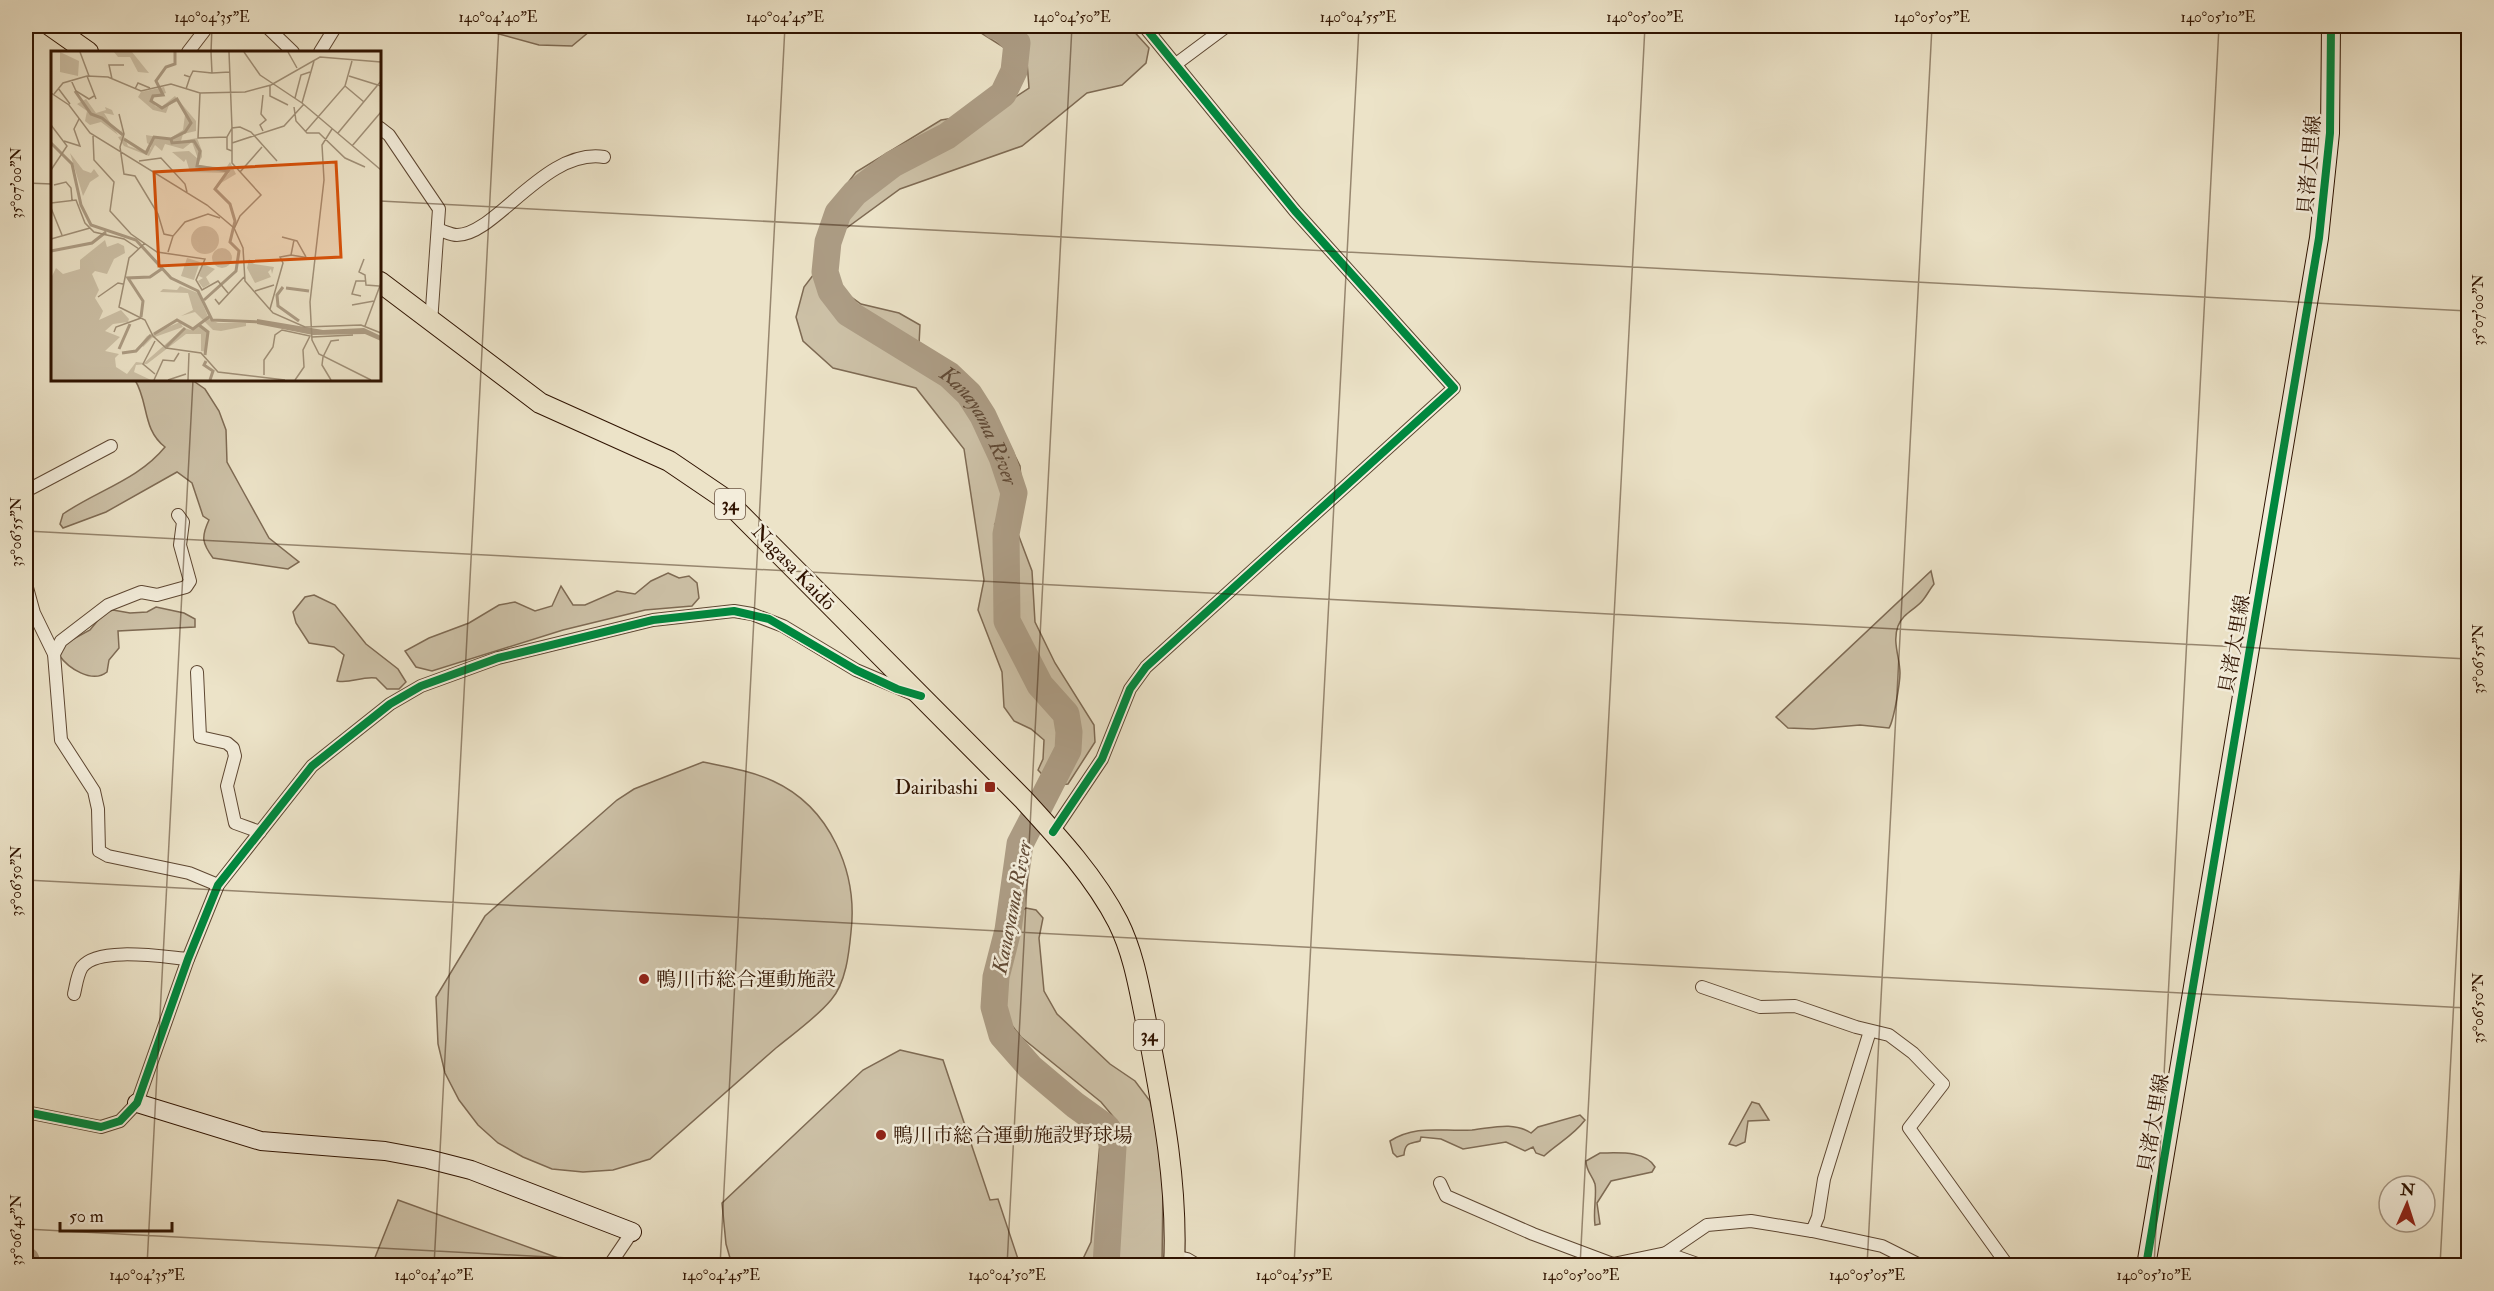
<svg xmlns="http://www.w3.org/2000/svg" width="2494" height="1291" viewBox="0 0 2494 1291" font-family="'IM FELL Double Pica','Noto Serif JP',serif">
<rect width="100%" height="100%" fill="#ece3c8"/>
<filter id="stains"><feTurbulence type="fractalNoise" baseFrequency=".00333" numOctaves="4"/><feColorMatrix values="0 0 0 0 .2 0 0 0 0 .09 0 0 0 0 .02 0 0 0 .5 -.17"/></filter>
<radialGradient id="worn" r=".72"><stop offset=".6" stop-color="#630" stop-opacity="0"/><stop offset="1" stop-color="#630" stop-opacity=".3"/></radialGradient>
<g fill="#ccc0a6" stroke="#7e6a53" stroke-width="1.5">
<polygon points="496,26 596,26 572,46 539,45 488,31"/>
<polygon points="970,26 1129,26 1149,48 1146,63 1122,85 1087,93 1022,146 900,189 841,232 834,201 856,172 941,120 993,112 1029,88 1027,62"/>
<path d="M817,270L835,279L843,291L861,304L899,313L920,325L919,345L976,392L998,421L1020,466L1023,504L1003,513L995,524L1015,526L1032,571L1035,622L1055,663L1094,725L1095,742L1068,784C1055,786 1047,780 1038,770L1043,759L1044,740L1031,729L1014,721L1004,707L1002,672L978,610L984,580L964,449L916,388L833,368L803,341L796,317L804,287Z"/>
<path d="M135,380H192L205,389L219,411L226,430L227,462L244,493L269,538L299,562L288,569L213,558C202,543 201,537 209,520L203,516L192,483L177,472L106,512L63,528L60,524L63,514C98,490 138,480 165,447C142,429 149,403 135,380Z"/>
<path d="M1931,571L1934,584C1930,589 1927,595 1923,600C1915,610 1903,613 1898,626C1892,642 1900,658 1900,673C1900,683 1894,720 1889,728L1860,725L1813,729L1788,728L1776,717Z"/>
<polygon points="668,573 679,578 689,576 697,583 699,598 692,606 645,610 563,630 432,671 416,667 405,651 429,638 469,623 499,605 515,602 535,611 552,606 561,586 573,605 585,605 617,591 635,594 651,581"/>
<path d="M314,595L335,605L366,644L398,669L406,682L399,689H387L376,678C361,676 350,684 337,681L344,655L334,647L309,643L296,623L293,612L305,597Z"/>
<path d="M156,607L184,613L195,619V627L118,631L119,648L109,660L107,672C92,684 68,668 59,655L66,643L90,630L104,613L113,610L130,613L147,612Z"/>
<path d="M703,762C727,767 751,771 773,781C830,807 858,872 851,932C849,953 846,983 831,1000C816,1018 794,1033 776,1048C734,1085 692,1122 650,1159L613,1170L583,1172L552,1169L523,1157L498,1143L478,1125L459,1100L445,1073L438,1044L436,997L485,916L617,800L634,789Z"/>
<polygon points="1026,908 1036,910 1043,918 1039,938 1044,991 1057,1014 1110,1064 1135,1081 1150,1101 1160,1143 1163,1185 1162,1265 1080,1265 1091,1242 1100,1142 1122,1127 1101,1102 1021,1037 1007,1019 1002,993 1019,930 1019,913"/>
<polygon points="900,1050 943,1060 990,1200 998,1199 1020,1265 732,1265 726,1244 722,1203 863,1070"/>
<polygon points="1752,1102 1759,1104 1769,1120 1748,1121 1745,1142 1736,1146 1729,1144"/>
<path d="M1580,1115L1585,1120C1573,1136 1558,1143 1544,1156L1536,1153L1533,1147L1525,1151L1506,1142L1463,1149L1441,1139L1421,1137L1420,1141C1410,1144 1405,1142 1404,1155L1397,1157L1393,1153L1390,1141C1417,1124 1442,1132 1472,1130C1492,1128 1513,1121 1531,1133L1538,1127Z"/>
<path d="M1600,1153C1618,1153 1645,1150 1655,1167L1652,1172L1611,1181L1597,1203L1600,1224L1595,1225C1593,1211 1597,1194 1595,1184C1592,1175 1586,1171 1586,1161Z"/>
<polygon points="398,1200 561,1259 559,1265 372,1265"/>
</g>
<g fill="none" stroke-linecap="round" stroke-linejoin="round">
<g stroke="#ac9c84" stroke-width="27">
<path id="s1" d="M995,26L1002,28L1017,43L1014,71L1003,94L947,136L893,164L855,193L838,213L828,242L825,272L831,291L848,313L949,375L969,394L983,416L1002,457L1014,493L1006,534L1007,621L1040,685L1066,714L1069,732L1068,750L1020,844L1008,930L996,977L994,1007L1002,1035L1030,1067L1075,1105L1107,1128L1113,1147L1106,1266"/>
<polyline points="26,1260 28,1266"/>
</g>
<g stroke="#5e4732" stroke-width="14">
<g id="street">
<polyline points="266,26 293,52"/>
<polyline points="188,52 208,26"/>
<polyline points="320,52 336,26"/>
<polyline points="1176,64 1227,26"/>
<polyline points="380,128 389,135 439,209 431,323"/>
<path d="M439,230C444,231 451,235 457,235C496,235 545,148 604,157"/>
<polyline points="26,491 111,446"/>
<polyline points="26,584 34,613 54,654 61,740 94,791 98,809 99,851 108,856 189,873 218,885"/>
<polyline points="54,654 61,641 108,605 141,592 157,595 186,587 190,581 180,545 183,522 178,515"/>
<polyline points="197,672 200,737 227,743 233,748 235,756 227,786 235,823 260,832"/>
<polyline points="1053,832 1102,759 1130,689 1146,667 1454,388 1295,211 1144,26"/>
<polyline points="1702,987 1760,1007 1795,1006 1856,1027 1889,1035 1913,1053 1943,1084 1909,1128 2008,1266"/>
<path d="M74,994C76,986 77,975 82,967C98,946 164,957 188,959"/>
<polyline points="26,1112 101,1127 120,1121 137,1103 188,959 218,885 312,766 390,704 421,686 498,658 653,620 734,611 752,614 783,626 856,670 915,695"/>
<polyline points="1440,1183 1446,1196 1533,1234 1613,1264 1666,1253"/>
<polyline points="1812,1231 1882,1246 1918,1264 1931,1266"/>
<polyline points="1174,1256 1187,1259 1199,1266"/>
<polyline points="609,1266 632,1232"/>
<polyline points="1703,1266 1666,1253 1707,1225 1751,1221 1812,1231 1818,1217 1824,1179 1870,1031"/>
</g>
</g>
<g stroke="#2f1300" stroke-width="20">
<g id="secondary">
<polyline points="137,1103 261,1141 385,1151 428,1159 471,1170 632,1232"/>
<polyline points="2146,1266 2319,238 2330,133 2331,26"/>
</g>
</g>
<g stroke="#2f1300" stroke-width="22">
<g id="primary">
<polyline points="51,26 88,52"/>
<path d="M380,282L540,403L669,461L725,499L1024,800C1058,837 1095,877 1118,922C1135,956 1140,994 1148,1031C1163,1109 1178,1186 1174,1266"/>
</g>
</g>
<use href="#street" stroke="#f3eddb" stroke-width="12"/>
<use href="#secondary" stroke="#f3eddb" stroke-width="18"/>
<use href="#primary" stroke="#ece3c8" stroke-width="20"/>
<g stroke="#f3eddb" stroke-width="11">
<g id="cycleway">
<polyline points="1053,832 1102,759 1130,689 1146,667 1454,388 1295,211 1144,26"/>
<polyline points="26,1112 101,1127 120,1121 137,1103 188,959 218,885 312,766 390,704 421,686 498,658 653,620 734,611 769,619 856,670 897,689 921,696"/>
<polyline points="2146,1266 2319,238 2330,133 2331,26"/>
</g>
</g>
<use href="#cycleway" stroke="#00873e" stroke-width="8"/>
</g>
<path fill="none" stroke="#2f1300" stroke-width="1.5" stroke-opacity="0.45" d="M211,52L212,26M26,183L52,184M380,201L2468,311M26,531L2468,659M26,880L2468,1008M26,1229L718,1266M147,1266L193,380M434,1266L499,26M720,1266L785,26M1007,1266L1072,26M1294,1266L1359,26M1580,1266L1645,26M1867,1266L1932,26M2154,1266L2219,26M2440,1266L2468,731"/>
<g fill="#8f2418" stroke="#f3eddb" stroke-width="2">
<rect x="984" y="781" width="12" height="12" rx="3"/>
<circle cx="644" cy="979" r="6"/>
<circle cx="881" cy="1135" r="6"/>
</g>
<g text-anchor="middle" stroke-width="5" stroke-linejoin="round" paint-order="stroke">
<g fill="#f3eddb" stroke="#6a5442" stroke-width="1.5">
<rect x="715" y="489" width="30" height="30" rx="4.5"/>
<rect x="1134" y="1020" width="30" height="30" rx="4.5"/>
</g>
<g font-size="18" font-weight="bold" fill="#2f1300">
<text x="730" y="510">34</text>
<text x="1149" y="1041">34</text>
</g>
<g font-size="20" fill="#2f1300" stroke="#f3eddb">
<text transform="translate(2309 165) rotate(-85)" y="7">貝渚大里線</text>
<text transform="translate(794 567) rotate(46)" y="7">Nagasa Kaidō</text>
<text transform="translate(2234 644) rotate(-80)" y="7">貝渚大里線</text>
<text transform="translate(2153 1123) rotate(-80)" y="7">貝渚大里線</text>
</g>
<g font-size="20" fill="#2f1300" stroke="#f3eddb" text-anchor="start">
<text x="978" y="794" text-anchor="end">Dairibashi</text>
<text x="656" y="986">鴨川市総合運動施設</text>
<text x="893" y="1142">鴨川市総合運動施設野球場</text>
</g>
<g font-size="21" font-style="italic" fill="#614a35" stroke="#f3eddb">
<text dy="7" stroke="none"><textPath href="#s1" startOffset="574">Kanayama River</textPath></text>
<text transform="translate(1012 907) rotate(-79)" y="7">Kanayama River</text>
</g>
</g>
<g transform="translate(51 51)">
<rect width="330" height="330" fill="#ece3c8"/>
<path d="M9,1L28,10L27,25L9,21ZM63,1H81L98,22L87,21L79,6H67ZM113,36L115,42L101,47L104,55L109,57L124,45L145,70V80L132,83L130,90L146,87L151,100V106L146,114L175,117L179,111L185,123L165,135L178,122L139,121L135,108L133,111L121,101L138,100L147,108L141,91L132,98L114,93L111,100L104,94L98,105L73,95L67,86L71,85L70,78L77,95L95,101L100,97L101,91L99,94L96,92L95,84L118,88L132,79L134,64L127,50L118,54L115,62L102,59L87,46L90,41ZM35,48L45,62L55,59L54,56L61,59L63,64L53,62L67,84L50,71L39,74L34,70L36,60L26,53ZM19,102L32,119L40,122L43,118L48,125L39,131L32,145ZM140 189a14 14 0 1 1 28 0a14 14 0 1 1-28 0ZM54,189L56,196L67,192L73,195L74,202L63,208L56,223L44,220L41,223L48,239L44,247L52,260L48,269L70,259L78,268L77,271L62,273L54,280L69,286L54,300L68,303L64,307L65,316L76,323L85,311L93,312L133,277L140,279L147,274L156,280V301L150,300V283H135L96,313L85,314L83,321L100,329H0V227L5,217L12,223L29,218V209ZM161 207a10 10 0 1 1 20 0a10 10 0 1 1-20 0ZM136,207L149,211L143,229L130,225ZM198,208L203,213L223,216L221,223L220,218L217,221L220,226L204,232L196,217ZM152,213L164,218L155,226L159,233L152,237L147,230L152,227L148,225ZM129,235L147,242L158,268L167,272H195V275L170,280L162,279L144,261L130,265L142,259L137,242L109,241L112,238L126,239ZM129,271L132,276L101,287L92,296L90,293L96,285Z" fill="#ccc0a6"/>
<path d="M206,268L272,279L313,277L330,285V290L314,283L262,284L206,273Z" fill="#ac9c84"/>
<path fill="none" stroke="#ac9c84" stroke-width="3" d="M124,1V13L115,16L105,30L112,44L102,45L100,50L111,57L126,48L140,72L134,81L120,88L121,92L143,90L149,100L146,115L177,120L164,138L179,153L184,170L179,191L188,200L185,220L153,249M24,40L40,63L51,67L72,84M73,88L95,102L103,86L120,88M0,92L21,113L30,154L40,174L85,189L120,227L147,240L161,269L211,271M0,200L41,192L55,181M232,236L226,244L227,255L248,270M235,237L258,240M90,266L92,250L77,227L99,226L112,217M148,274L157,281L154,304M103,283L126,269L142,278L158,266M115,296L134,277M68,298L79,273M71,302L85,300L100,284M155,310L153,314L162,320L159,329"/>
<path fill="none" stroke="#a09078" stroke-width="1.5" d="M29,1L38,25M160,1L161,22L179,21M178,1L181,77L176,86V98L181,100V112L210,144L189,165L183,178M193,1L209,24L251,52L330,119M237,1L246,17M133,24L139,26L135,38M36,25L45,48M298,25L330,35M139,26L142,20L161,22M61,28L58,14H73M20,29L25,40L38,48L43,45M219,34V45L237,54M294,35L313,51M7,37L19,53M84,38L87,32L99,37M0,42L18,54L39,82L156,154L183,177L192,197L194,230L222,262L254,276L310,274L330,282M149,42L147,87L176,86M3,43L12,32L36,25L57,26L90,40L120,33L149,42L194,41L220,34L269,6L330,11M212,44L210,63L215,69L209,74L212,80M244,47L250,24L259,21M251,52L263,10M243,56L245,70L256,82H268L294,107L314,116M68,63L73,83L69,96L73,123L84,125L107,163L113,183L122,185M0,74L16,95L0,119M281,78L271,94L273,129L259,251L261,289L268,303L320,329M254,81L294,35L301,10M287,82L330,30M42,85L43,109L63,131L59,160L80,183L106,201L154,208L145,229L151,239L167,230L177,242M13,90L29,95L23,78L28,68M181,92L233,75L253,53M301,95L330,61M181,100V77L189,76L200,81L226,110M88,110L110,107L134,133L136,141M0,121V142M189,121L211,96M3,134L15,131L20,137L21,149M0,152L25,149L34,172L43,181L73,188L88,198M0,157L11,184M231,186L246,190L255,206M0,188L39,177M94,192L78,207L68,256L94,269L102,285L115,297L150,302L167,321L234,329M117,201L122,185L134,171L157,163L169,167M240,204L264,208M313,208L308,221L314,224L315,234L328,235M204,240L223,234M310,245L301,243L305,230H314M47,246L67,232L72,233M164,248L168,253L193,226M301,254L323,250M219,258L232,212L229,206L240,204L243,189M314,275L330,232M63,281L65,276L90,267M261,286L302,284M104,323L92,313L104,290M213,324V309L222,296L224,284L231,279L259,285L252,299L253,316L244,329M103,329L112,309L123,310L128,302M117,329L135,323M137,329L138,302M280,329L271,314L272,306L280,290L288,289"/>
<path fill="#d6520b" fill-opacity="0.15" stroke="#d6520b" stroke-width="3" d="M285,111L290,206L108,215L103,121Z"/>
<rect width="330" height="330" fill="none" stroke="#2f1300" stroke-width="3"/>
</g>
<rect width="2494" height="1291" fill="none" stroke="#ece3c8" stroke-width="66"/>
<g transform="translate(2407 1204) rotate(3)"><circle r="28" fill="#f3eddb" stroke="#a59683" stroke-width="1.5"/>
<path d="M0-4.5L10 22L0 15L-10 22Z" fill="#8f2418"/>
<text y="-9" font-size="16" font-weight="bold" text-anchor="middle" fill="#2f1300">N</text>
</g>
<path d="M60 1222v9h112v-9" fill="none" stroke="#2f1300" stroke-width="3"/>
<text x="69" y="1222" font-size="18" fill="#2f1300" stroke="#f3eddb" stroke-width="4.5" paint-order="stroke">50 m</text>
<rect x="33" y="33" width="2428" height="1225" fill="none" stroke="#2f1300" stroke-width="2"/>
<g font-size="15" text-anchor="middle" fill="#2f1300">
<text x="212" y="22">140°04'35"E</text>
<text x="498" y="22">140°04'40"E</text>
<text x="785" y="22">140°04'45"E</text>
<text x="1072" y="22">140°04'50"E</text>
<text x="1358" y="22">140°04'55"E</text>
<text x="1645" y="22">140°05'00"E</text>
<text x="1932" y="22">140°05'05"E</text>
<text x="2218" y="22">140°05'10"E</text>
<text transform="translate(16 183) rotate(-90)" y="5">35°07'00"N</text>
<text transform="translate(2478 310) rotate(-90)" y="5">35°07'00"N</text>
<text transform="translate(16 532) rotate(-90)" y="5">35°06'55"N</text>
<text transform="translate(2478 659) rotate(-90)" y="5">35°06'55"N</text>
<text transform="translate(16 881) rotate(-90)" y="5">35°06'50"N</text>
<text transform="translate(2478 1008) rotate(-90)" y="5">35°06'50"N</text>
<text transform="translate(16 1230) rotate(-90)" y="5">35°06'45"N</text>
<text x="147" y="1280">140°04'35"E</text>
<text x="434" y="1280">140°04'40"E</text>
<text x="721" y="1280">140°04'45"E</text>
<text x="1007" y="1280">140°04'50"E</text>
<text x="1294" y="1280">140°04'55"E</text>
<text x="1581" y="1280">140°05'00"E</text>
<text x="1867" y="1280">140°05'05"E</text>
<text x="2154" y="1280">140°05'10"E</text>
</g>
<rect width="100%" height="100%" filter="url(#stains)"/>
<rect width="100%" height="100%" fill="url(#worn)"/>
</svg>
